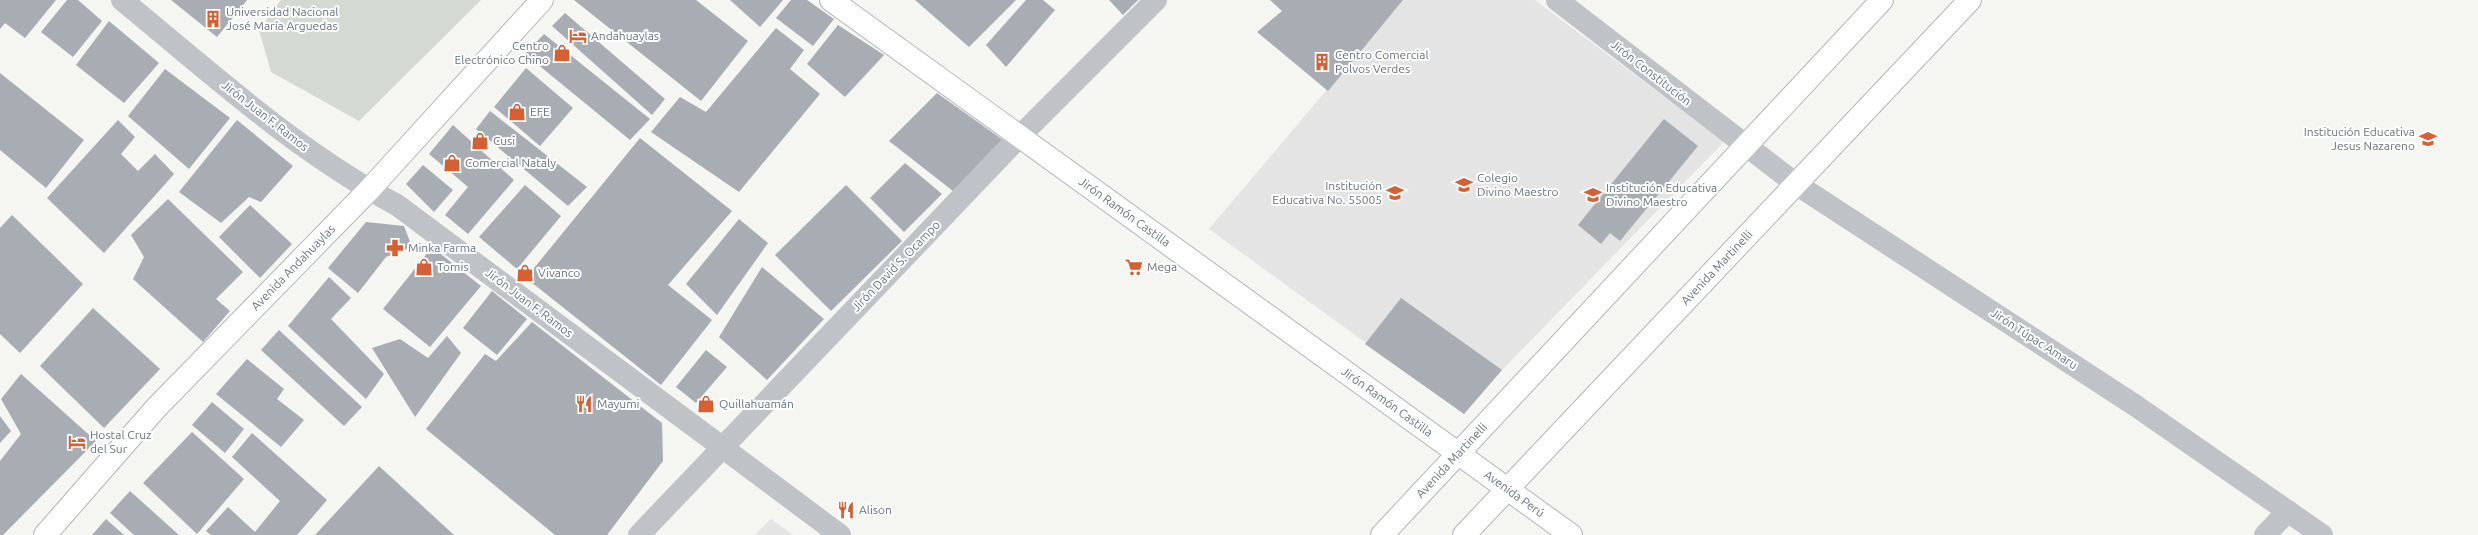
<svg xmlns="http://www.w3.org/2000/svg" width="2478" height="535" viewBox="0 0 2478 535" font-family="Ubuntu,sans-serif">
<rect width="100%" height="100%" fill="#f5f5f2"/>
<g fill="#e3e4e3">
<polygon points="1403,0 1535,0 1724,142 1502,370 1464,414 1209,229"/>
<polygon points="771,519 793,535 755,535"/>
</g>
<polygon fill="#d4dad2" points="281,0 481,0 359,121 271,72 259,30"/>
<g fill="#a7adb3">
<polygon points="0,0 56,0 25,38 5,23 0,29"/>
<polygon points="67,0 78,0 102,21 73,57 41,32"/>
<polygon points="171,0 247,0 217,37"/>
<polygon points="574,0 696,0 748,41 701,101"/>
<polygon points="730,0 783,0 760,27"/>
<polygon points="791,0 807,0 834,19 813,46 776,18"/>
<polygon points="915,0 1016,0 969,47"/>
<polygon points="1026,0 1043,0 1055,10 1006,67 986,45"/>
<polygon points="1109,0 1138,0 1123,15"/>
<polygon points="1270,0 1403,0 1328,91 1257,32 1282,11"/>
<polygon points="565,13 665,99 652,115 552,26"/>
<polygon points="109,21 159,63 124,103 76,65"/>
<polygon points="838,25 884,55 845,97 807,64"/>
<polygon points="776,28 804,50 790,69 820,94 739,192 651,132 680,97 706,112"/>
<polygon points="544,34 650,119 630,140 525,54"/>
<polygon points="526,68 573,108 540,146 494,107"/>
<polygon points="165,69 230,118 189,169 128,116"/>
<polygon points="0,73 84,140 46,188 0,150"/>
<polygon points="937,93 1003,140 953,191 889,141"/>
<polygon points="490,111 587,187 568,206 476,129"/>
<polygon points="1664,119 1698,146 1620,241 1610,233 1601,244 1578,225"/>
<polygon points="118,120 135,137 121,154 138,171 155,154 174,174 104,253 47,198"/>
<polygon points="237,120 293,166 261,202 249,197 221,223 179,192"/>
<polygon points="453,125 514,180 468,234 445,215 468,187 429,154"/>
<polygon points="640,138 732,211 668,285 712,320 661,385 526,278"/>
<polygon points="905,163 942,194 904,232 870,198"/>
<polygon points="423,165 453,190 434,212 406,184"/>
<polygon points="525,185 561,216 517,269 479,237"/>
<polygon points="846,185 902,241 831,311 775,255"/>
<polygon points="168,199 243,272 216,299 230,311 203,342 133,279 144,257 131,235"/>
<polygon points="250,205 292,244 260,278 219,237"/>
<polygon points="12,215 83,284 20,353 0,334 0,228"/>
<polygon points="739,219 768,243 717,315 686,284"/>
<polygon points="366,222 404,226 412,247 386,257 358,293 328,268"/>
<polygon points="432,247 481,286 430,347 383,309"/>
<polygon points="762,267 824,319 767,380 719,337"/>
<polygon points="329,277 351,298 331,319 384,374 366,399 288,326"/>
<polygon points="492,291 527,319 497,355 463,328"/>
<polygon points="1401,298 1502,370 1464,414 1365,344"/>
<polygon points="93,308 160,369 104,428 40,366"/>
<polygon points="532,322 662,423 663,461 607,535 555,535 426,429 485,354 496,361"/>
<polygon points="279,330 362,407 344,426 261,350"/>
<polygon points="447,336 461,353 415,417 372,348 400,339 428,358"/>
<polygon points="706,350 727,367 696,403 676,387"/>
<polygon points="247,359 284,389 277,399 304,420 281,447 216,394"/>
<polygon points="21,374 96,441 3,535 0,535 0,461 21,434 1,399"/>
<polygon points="212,402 244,429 225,453 192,425"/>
<polygon points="0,416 11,431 0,443"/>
<polygon points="192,432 244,479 197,534 143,483"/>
<polygon points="252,433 327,500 297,535 211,535 206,531 228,507 255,532 280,501 232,457"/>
<polygon points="379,466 454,535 315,535"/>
<polygon points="130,491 179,535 134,535 110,513"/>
<polygon points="106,519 124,535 92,535"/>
</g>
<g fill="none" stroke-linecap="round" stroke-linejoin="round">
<g stroke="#b2b6ba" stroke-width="24">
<g id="secondary">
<path id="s1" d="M831,0L1571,535"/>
<path id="s2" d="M45,535L156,408L369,190L542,0"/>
<path id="s3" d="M1382,535L1882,0"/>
<path id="s4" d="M1464,535L1970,0"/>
</g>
</g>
<g stroke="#bfc2c6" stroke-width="22">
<path d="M122,0C211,73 296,151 397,205L840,535"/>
<polyline points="1557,0 1796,184 2136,406 2322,535"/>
<polyline points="639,535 1020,136 1156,0"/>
<polyline points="2265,535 2288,511"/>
</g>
<use href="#secondary" stroke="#fff" stroke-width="22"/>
</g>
<defs>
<g id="building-bare" transform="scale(1.38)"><path d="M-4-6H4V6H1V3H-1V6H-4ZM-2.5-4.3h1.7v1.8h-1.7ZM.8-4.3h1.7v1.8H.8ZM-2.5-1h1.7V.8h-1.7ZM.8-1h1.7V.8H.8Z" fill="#d56033" stroke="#fff" stroke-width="2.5" paint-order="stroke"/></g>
<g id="hotel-bare" transform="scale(1.38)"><path d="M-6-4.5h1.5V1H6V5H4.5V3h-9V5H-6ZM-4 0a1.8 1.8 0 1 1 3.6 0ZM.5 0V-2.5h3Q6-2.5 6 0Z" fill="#d56033" stroke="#fff" stroke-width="2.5" paint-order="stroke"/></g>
<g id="shop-bare" transform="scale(1.38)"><path d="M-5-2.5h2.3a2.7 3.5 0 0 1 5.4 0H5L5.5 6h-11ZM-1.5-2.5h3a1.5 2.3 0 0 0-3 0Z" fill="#d56033" stroke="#fff" stroke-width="2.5" paint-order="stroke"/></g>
<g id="school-bare" transform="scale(1.38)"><path d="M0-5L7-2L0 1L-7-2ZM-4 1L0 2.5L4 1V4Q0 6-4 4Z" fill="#d56033" stroke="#fff" stroke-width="2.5" paint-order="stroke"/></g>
<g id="pharmacy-bare" transform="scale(1.38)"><path d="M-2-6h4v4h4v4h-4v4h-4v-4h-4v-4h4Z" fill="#d56033" stroke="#fff" stroke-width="2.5" paint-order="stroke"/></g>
<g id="supermarket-bare" transform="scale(1.38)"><path d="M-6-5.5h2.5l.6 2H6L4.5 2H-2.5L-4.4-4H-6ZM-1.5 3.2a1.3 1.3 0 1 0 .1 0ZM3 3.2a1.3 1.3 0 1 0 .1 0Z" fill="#d56033" stroke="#fff" stroke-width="2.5" paint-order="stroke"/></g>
<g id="restaurant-bare" transform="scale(1.38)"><path d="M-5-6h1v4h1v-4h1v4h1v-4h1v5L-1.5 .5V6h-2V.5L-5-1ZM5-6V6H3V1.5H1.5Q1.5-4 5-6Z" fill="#d56033" stroke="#fff" stroke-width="2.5" paint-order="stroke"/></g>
</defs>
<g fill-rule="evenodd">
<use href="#building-bare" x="213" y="19"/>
<use href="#hotel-bare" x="578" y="36"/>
<use href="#shop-bare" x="562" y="53"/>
<use href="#building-bare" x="1322" y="62"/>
<use href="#shop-bare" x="517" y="112"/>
<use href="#school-bare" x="2428" y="139"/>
<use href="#shop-bare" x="480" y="141"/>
<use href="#shop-bare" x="452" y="163"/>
<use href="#school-bare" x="1464" y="185"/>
<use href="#school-bare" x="1395" y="193"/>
<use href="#school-bare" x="1593" y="195"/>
<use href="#pharmacy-bare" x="395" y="248"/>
<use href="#shop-bare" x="424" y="267"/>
<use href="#supermarket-bare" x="1134" y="267"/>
<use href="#shop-bare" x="525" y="273"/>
<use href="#restaurant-bare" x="584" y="404"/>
<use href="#shop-bare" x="706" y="404"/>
<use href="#hotel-bare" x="77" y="442"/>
<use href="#restaurant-bare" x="846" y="510"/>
</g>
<g text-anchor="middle" stroke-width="4" stroke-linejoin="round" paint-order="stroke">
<g font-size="12" fill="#677481" stroke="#fff" text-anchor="start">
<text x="226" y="16">Universidad Nacional<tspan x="226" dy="14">José María Arguedas</tspan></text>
<text x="591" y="40">Andahuaylas</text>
<text x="549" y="50" text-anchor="end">Centro<tspan x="549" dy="14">Electrónico Chino</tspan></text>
<text x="1335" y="59">Centro Comercial<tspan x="1335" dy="14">Polvos Verdes</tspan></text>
<text x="530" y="116">EFE</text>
<text x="2415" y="136" text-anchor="end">Institución Educativa<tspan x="2415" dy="14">Jesus Nazareno</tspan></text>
<text x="493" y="145">Cusi</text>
<text x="465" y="167">Comercial Nataly</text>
<text x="1477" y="182">Colegio<tspan x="1477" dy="14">Divino Maestro</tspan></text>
<text x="1382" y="190" text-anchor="end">Institución<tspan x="1382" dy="14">Educativa No. 55005</tspan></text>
<text x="1606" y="192">Institución Educativa<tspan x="1606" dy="14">Divino Maestro</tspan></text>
<text x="408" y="252">Minka Farma</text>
<text x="437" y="271">Tomis</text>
<text x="1147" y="271">Mega</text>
<text x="538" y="277">Vivanco</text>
<text x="597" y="408">Mayumi</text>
<text x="719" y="408">Quillahuamán</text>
<text x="90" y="439">Hostal Cruz<tspan x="90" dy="14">del Sur</tspan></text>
<text x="859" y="514">Alison</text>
</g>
<g font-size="12" fill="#677481" stroke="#fff">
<text transform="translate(1651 73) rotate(38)" y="4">Jirón Constitución</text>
<text transform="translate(265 116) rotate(38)" y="4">Jirón Juan F. Ramos</text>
<text dy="4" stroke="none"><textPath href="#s1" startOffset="362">Jirón Ramón Castilla</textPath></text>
<text transform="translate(896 266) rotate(-46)" y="4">Jirón David S. Ocampo</text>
<text dy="4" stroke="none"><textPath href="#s4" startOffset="368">Avenida Martinelli</textPath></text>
<text dy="4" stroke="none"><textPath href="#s2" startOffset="365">Avenida Andahuaylas</textPath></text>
<text transform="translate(529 303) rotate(37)" y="4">Jirón Juan F. Ramos</text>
<text transform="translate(2034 339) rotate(33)" y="4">Jirón Túpac Amaru</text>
<text dy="4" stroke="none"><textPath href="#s1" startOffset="686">Jirón Ramón Castilla</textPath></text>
<text dy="4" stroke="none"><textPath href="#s3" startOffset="102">Avenida Martinelli</textPath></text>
<text dy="4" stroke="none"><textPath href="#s1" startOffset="843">Avenida Perú</textPath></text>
</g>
</g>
</svg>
